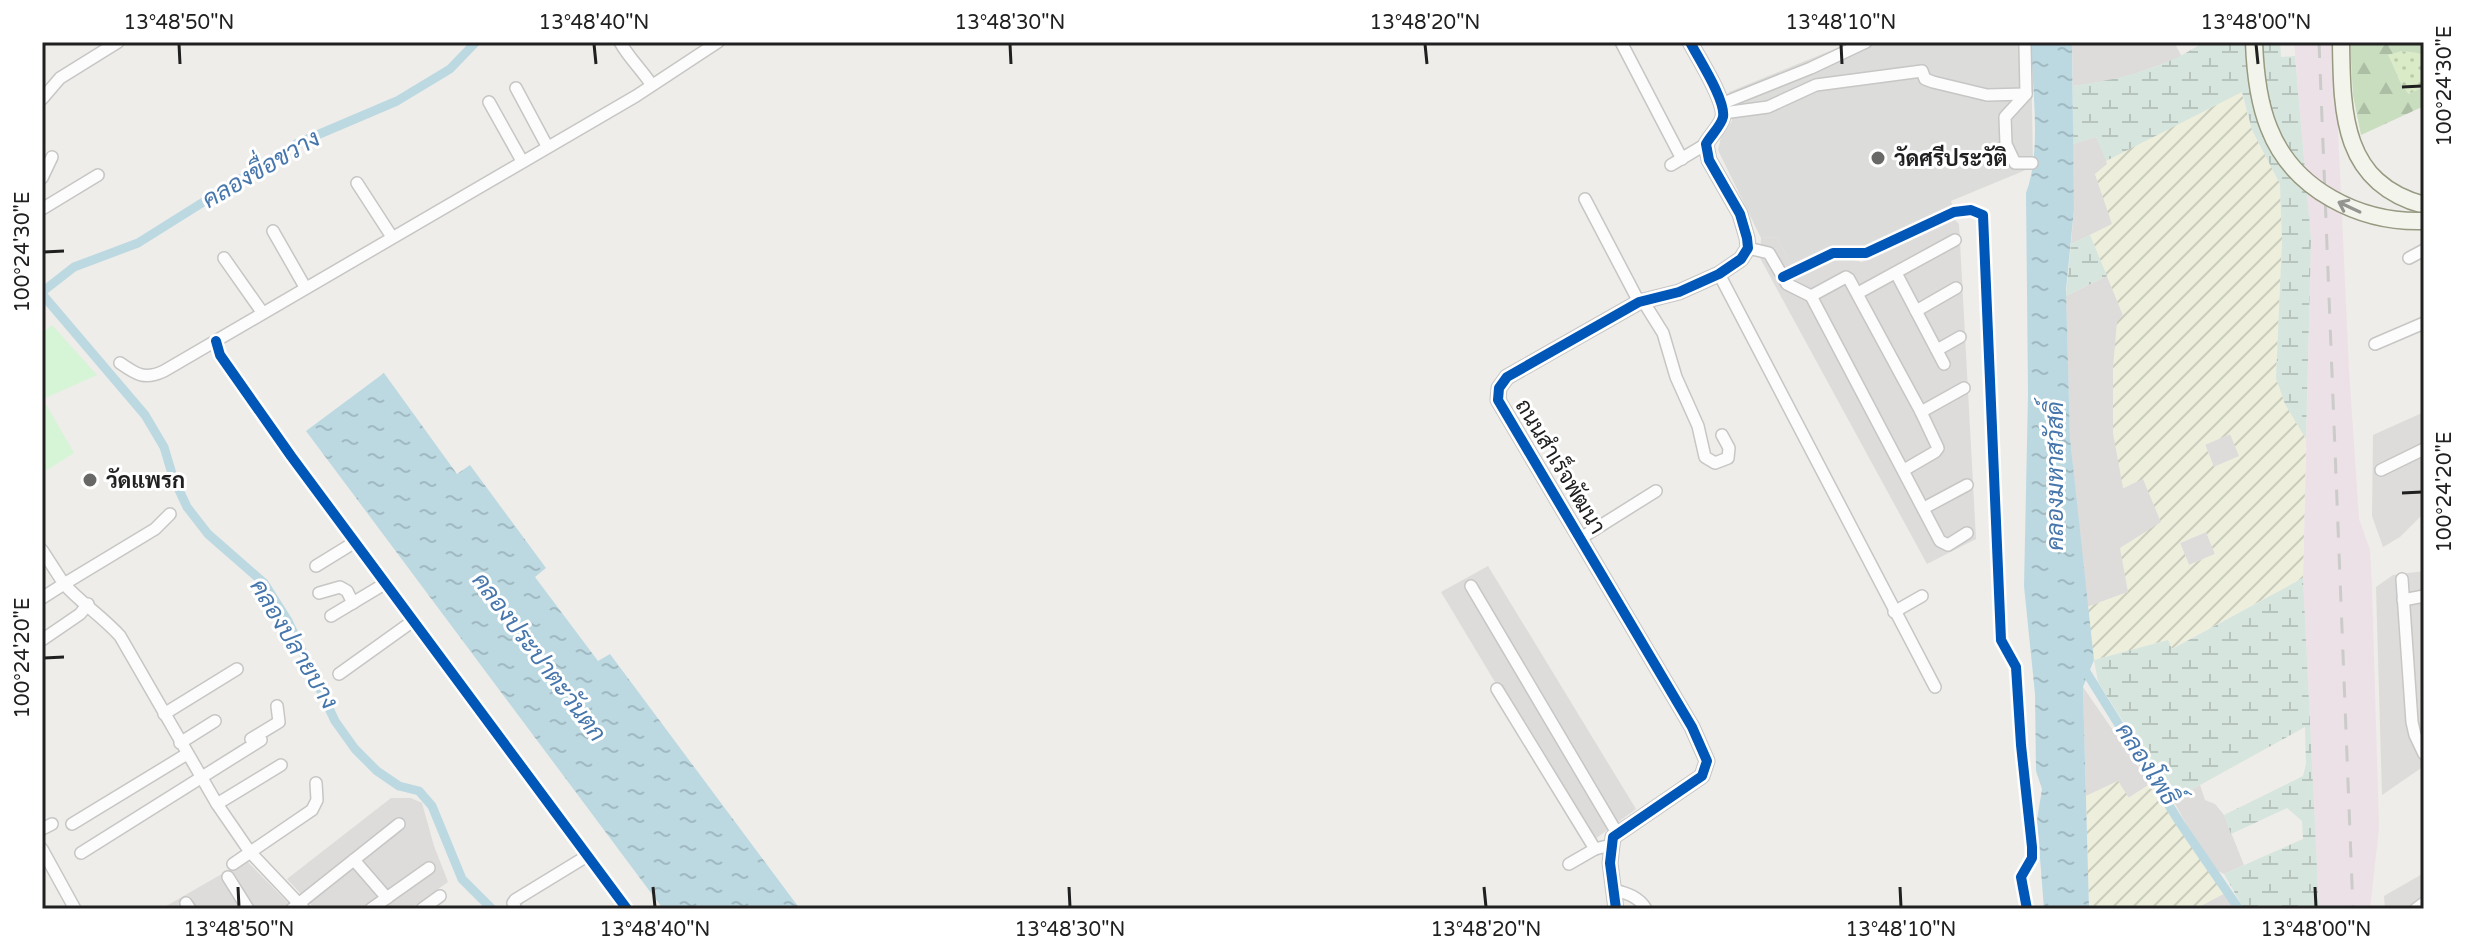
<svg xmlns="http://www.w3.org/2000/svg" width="2466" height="951" viewBox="0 0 2466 951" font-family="'Varela Round',Sarabun,sans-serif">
<defs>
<pattern id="farmland-furrows" width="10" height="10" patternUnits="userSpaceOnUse" patternTransform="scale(2)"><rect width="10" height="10" fill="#edefdc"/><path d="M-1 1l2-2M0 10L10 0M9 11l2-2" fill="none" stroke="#cbcdbc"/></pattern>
<pattern id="grass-dots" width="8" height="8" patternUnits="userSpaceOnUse" patternTransform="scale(2)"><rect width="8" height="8" fill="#daecc7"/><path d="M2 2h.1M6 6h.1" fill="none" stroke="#bbcaab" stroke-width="1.8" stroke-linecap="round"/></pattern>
<pattern id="forest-firs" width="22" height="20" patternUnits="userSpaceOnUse" patternTransform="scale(2)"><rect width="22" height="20" fill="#c8debe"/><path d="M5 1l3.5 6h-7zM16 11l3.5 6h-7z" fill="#acbea3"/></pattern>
<pattern id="wetland-marsh" width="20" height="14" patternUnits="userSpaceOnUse" patternTransform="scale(2)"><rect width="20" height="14" fill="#d6e5dd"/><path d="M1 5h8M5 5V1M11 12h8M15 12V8" fill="none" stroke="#b7c4bd"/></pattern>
<pattern id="water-ripples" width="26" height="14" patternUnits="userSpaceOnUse" patternTransform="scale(2)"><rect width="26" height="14" fill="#bcd9e2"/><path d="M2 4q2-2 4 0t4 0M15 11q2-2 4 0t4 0" fill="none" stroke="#a1bac2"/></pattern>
</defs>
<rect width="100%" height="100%" fill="#eeede9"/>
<g fill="#dddcda">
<polygon points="2072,42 2157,42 2158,44 2174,42 2182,57 2120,79 2073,86"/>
<polygon points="2096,137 2108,164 2095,174 2113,224 2071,244 2074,209 2073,144"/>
<polygon points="1954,219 1959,224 1976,539 1927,564 1760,258 1761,238 1777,237 1797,277 1839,257 1862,262"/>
<polygon points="2107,276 2123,315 2124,488 2143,478 2161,522 2128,592 2087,607 2070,438 2066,296"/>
<polygon points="2424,412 2424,513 2400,537 2383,547 2372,516 2373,435"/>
<polygon points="2231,434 2240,456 2214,467 2205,444"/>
<polygon points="2206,532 2215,554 2189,565 2180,543"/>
<polygon points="1488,566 1636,809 1591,842 1441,592"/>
<polygon points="2424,571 2424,766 2382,795 2376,587 2393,575"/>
<polygon points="2083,687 2150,784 2128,798 2118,781 2086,796"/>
<polygon points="2200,785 2205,800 2215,804 2224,815 2244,865 2224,874 2218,871 2190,831 2173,800"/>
<polygon points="391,798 411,798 422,803 434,846 448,882 410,909 315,909 287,879"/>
<polygon points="246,860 294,909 161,909"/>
<polygon points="2424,873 2424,909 2385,909 2384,896"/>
<polygon points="2225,893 2236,909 2195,909"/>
</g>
<polygon fill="#ece1e7" points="2294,42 2334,42 2349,370 2359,519 2370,550 2372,588 2379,828 2370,909 2319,909 2303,578 2311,239"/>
<polygon fill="#dcdcda" points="1852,42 2031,42 2033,167 1951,201 1953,206 1861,250 1839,247 1793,269 1777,237 1761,238 1718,150 1721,137 1732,121 1729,92"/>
<g fill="url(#farmland-furrows)" fill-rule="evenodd">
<path d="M2241,91L2252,130L2280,184L2282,242L2276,378L2285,404L2306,439L2303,578L2171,649L2167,640L2094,660L2087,607L2128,592L2120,548L2161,522L2143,479L2123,488L2113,433V368L2117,322L2123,315L2090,235L2112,224L2095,174L2107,164L2106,161ZM2230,434L2239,456L2214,467L2205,445ZM2206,532L2215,554L2189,565L2180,543Z"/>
<polygon points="2118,781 2129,798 2150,784 2225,893 2195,909 2089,909 2086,796"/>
</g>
<path fill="url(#grass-dots)" d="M2402,51L2424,54L2421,88L2409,94C2398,83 2396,68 2388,55Z"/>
<path fill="url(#forest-firs)" d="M2350,42H2424V54L2402,51L2388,55C2396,69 2398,83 2409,94L2421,88L2424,71V106L2361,135L2353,95Z"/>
<g fill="url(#wetland-marsh)">
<path d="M2204,42H2280L2281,57L2295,56L2311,239L2306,439L2285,404L2276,378L2282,242L2280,184L2252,130L2242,92L2106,161L2096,137L2073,144V86C2120,79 2164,69 2204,42Z"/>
<polygon points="2090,235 2107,276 2066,296 2071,244"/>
<polygon points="2303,578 2319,909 2244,909 2224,874 2303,839 2302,821 2287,808 2231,834 2224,815 2303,776 2306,764 2305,727 2173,800 2098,682 2094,660 2168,640 2172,649"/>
</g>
<polygon fill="#d6f5d7" points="52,325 97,375 43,399 74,453 42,473 42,333"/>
<g fill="url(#water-ripples)">
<path d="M2031,42H2072L2074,209L2066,290L2070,438L2094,660L2083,687L2089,909H2044L2037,820L2042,789L2036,771L2035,694L2024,586L2028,394L2026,193C2042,151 2032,88 2031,42Z"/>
<polygon points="384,373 457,474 470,465 546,568 535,577 598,661 610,654 800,909 663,909 306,431"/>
</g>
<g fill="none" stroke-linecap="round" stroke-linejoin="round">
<g stroke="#bcd9e2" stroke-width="9">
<polyline points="42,292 74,267 138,243 296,144 397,101 450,69 476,42"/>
<polyline points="42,294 145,415 164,447 173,477 187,507 208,534 264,583 288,621 335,721 355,749 377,771 399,786 419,791 432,806 462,879 492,909"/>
<polyline points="2083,667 2180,823 2239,909"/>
</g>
<g stroke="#c7c6c5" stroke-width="14">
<g id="minor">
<path d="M620,42C629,58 641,69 651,84"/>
<polyline points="1621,42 1682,159"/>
<polyline points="2025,45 2026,94 2005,117 2006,144 2015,163 2032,163"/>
<polyline points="516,88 547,146"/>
<polyline points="42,99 60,78 118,42"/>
<polyline points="489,102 522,161"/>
<polyline points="1721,104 1811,68 1866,42"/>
<polyline points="1723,113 1768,107 1816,85 1922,71 1925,79 1933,82 1987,95 2026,94"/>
<polyline points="1671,165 1706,144"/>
<polyline points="42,178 52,157"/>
<polyline points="357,183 392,237"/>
<polyline points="1585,199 1639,302"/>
<polyline points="42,209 98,175"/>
<polyline points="273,231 305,287"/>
<polyline points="1748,248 1769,253 1787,284 1811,296 1940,541 1948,545 1967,533"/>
<polyline points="224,258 262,312"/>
<polyline points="2409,258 2424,250"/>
<polyline points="1896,273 1944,364"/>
<polyline points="1719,274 1935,687"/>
<polyline points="1783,277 1833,253 1866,253 1954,212 1971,210 1983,215 2001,640 2016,667 2021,745 2032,847 2032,858 2021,877 2027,909"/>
<polyline points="1858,293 1955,240"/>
<polyline points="1811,296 1846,277 1849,279 1921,412 1938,448 1935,452 1904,470"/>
<polyline points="1643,301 1663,333 1676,377 1698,426 1705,457 1715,463 1728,458 1729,448 1722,435"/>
<polyline points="1916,311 1956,288"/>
<polyline points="216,341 220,355 291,456 627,909"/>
<polyline points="2375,344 2424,323"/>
<polyline points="1937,350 1960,337"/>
<path d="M120,363C137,375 145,380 164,371L636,96L718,42"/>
<polyline points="1921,412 1964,388"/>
<polyline points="2381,470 2424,449"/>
<polyline points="1924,508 1967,485"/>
<path d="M170,514L155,529L64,584C81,603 102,616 120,636L217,804L250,852L304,909"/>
<polyline points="1581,538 1656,491"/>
<polyline points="42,550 64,584 42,598"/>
<polyline points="316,566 355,542"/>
<polyline points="2402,579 2412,722 2415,735 2424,754"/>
<polyline points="1471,586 1617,833"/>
<polyline points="319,593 340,587 347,591 353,603"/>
<polyline points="2403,600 2424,596"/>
<polyline points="1894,612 1922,596"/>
<polyline points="331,616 386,583"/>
<polyline points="42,640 80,614 88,604"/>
<polyline points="339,674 413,621"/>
<polyline points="1497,689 1595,849"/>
<polyline points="164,714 237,669"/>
<polyline points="251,739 279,722 277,706"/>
<polyline points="180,743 215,721"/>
<polyline points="217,804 281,765"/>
<polyline points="72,824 187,754"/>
<polyline points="42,829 52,824"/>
<polyline points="42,849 75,909"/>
<polyline points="81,853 261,740"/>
<polyline points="354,860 387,898"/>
<polyline points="233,864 312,810 317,800 316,783"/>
<polyline points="1569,864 1595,849 1611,845"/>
<polyline points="228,877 248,909"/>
<path d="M1614,890C1627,893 1639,897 1646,909"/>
<polyline points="186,903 190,909"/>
<polyline points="292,909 399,824"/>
<polyline points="371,909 429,868"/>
<polyline points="422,909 440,896"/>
<polyline points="516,909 513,903 515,900 587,856"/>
<polyline points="2416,909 2424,903"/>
</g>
</g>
<g stroke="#c7c6c5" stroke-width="17">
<path id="tertiary" d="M1616,909L1610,863L1613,837L1702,776L1707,761L1692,727L1498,400L1499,388L1507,377L1639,302L1679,292L1719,274L1741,259L1748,248L1747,238L1740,214L1709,160L1706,144C1711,135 1721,126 1723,117C1726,100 1698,58 1690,42"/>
</g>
<g stroke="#979980" stroke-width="19">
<path id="secondary" d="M2341,42C2342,113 2342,183 2424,205"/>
</g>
<use href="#minor" stroke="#fcfcfc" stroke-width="11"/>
<use href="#tertiary" stroke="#fcfcfc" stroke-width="14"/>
<use href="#secondary" stroke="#f3f4eb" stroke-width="16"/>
<polyline stroke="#cbcbca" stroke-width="3" stroke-dasharray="16 16" stroke-linecap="butt" points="2319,42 2353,909"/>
<g stroke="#979980" stroke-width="19" stroke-linecap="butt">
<path id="secondary-bridge" d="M2254,42C2255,70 2258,101 2269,128C2293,190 2360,223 2424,221"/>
</g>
<use href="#secondary-bridge" stroke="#f3f4eb" stroke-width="16"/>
<g stroke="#fff" stroke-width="15">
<g id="cycleway">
<polyline points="1783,277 1833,253 1866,253 1954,212 1971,210 1983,215 2001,640 2016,667 2021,745 2032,847 2032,858 2021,877 2027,909"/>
<polyline points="216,341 220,355 291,456 627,909"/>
<path d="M1616,909L1610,863L1613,837L1702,776L1707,761L1692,727L1498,400L1499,388L1507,377L1639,302L1679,292L1719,274L1741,259L1748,248L1747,238L1740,214L1709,160L1706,144C1711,135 1721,126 1723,117C1726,100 1698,58 1690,42"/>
</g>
</g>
<use href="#cycleway" stroke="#0057b8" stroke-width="10"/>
</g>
<defs><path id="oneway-shaft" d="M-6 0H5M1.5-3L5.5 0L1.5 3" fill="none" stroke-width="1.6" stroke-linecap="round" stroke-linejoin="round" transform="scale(2)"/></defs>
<use stroke="#949590" href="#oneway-shaft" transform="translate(2349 207) rotate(-155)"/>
<path fill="none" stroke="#202020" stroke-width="3" d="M179,44L180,64M594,44L596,64M1010,44L1011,64M1425,44L1427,64M1841,44L1842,64M2256,44L2258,64M2402,87L2422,86M44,252L64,251M2402,493L2422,492M44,658L64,657M238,887L239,907M653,887L655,907M1069,887L1070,907M1484,887L1486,907M1900,887L1901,907M2315,887L2316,907"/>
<g fill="#686866" stroke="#fff" stroke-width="3">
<circle cx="1878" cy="158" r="8"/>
<circle cx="90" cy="480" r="8"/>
</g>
<g text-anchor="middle" stroke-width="6" stroke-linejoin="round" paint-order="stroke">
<g font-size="22" font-weight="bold" fill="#202020" stroke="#fff" text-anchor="start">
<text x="1894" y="166">วัดศรีประวัติ</text>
<text x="106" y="488">วัดแพรก</text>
</g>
<g font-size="22" fill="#202020" stroke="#fff">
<text transform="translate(1561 466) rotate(59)" y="8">ถนนสำเร็จพัฒนา</text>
</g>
<g font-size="24" font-style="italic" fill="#4676ab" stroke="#fff">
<text transform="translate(261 169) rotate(-30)" y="8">คลองขื่อขวาง</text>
<text transform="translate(2055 476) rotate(-90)" y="8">คลองมหาสวัสดิ์</text>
<text transform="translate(294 644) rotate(59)" y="8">คลองปลายบาง</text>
<text transform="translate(539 657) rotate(53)" y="8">คลองประปาตะวันตก</text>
<text transform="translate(2147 764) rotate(57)" y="8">คลองโพธิ์</text>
</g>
</g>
<rect width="2466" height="951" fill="none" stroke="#ffffff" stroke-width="88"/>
<rect x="44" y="44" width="2378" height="863" fill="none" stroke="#202020" stroke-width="3"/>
<g font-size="20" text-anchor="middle" fill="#202020">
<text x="179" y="29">13°48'50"N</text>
<text x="594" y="29">13°48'40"N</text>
<text x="1010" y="29">13°48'30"N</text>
<text x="1425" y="29">13°48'20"N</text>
<text x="1841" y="29">13°48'10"N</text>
<text x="2256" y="29">13°48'00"N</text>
<text transform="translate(2444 86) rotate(-90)" y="7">100°24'30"E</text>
<text transform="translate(22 252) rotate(-90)" y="7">100°24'30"E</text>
<text transform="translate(2444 492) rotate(-90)" y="7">100°24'20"E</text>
<text transform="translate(22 658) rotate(-90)" y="7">100°24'20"E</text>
<text x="239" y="936">13°48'50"N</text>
<text x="655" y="936">13°48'40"N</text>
<text x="1070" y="936">13°48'30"N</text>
<text x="1486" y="936">13°48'20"N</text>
<text x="1901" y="936">13°48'10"N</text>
<text x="2316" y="936">13°48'00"N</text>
</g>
</svg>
